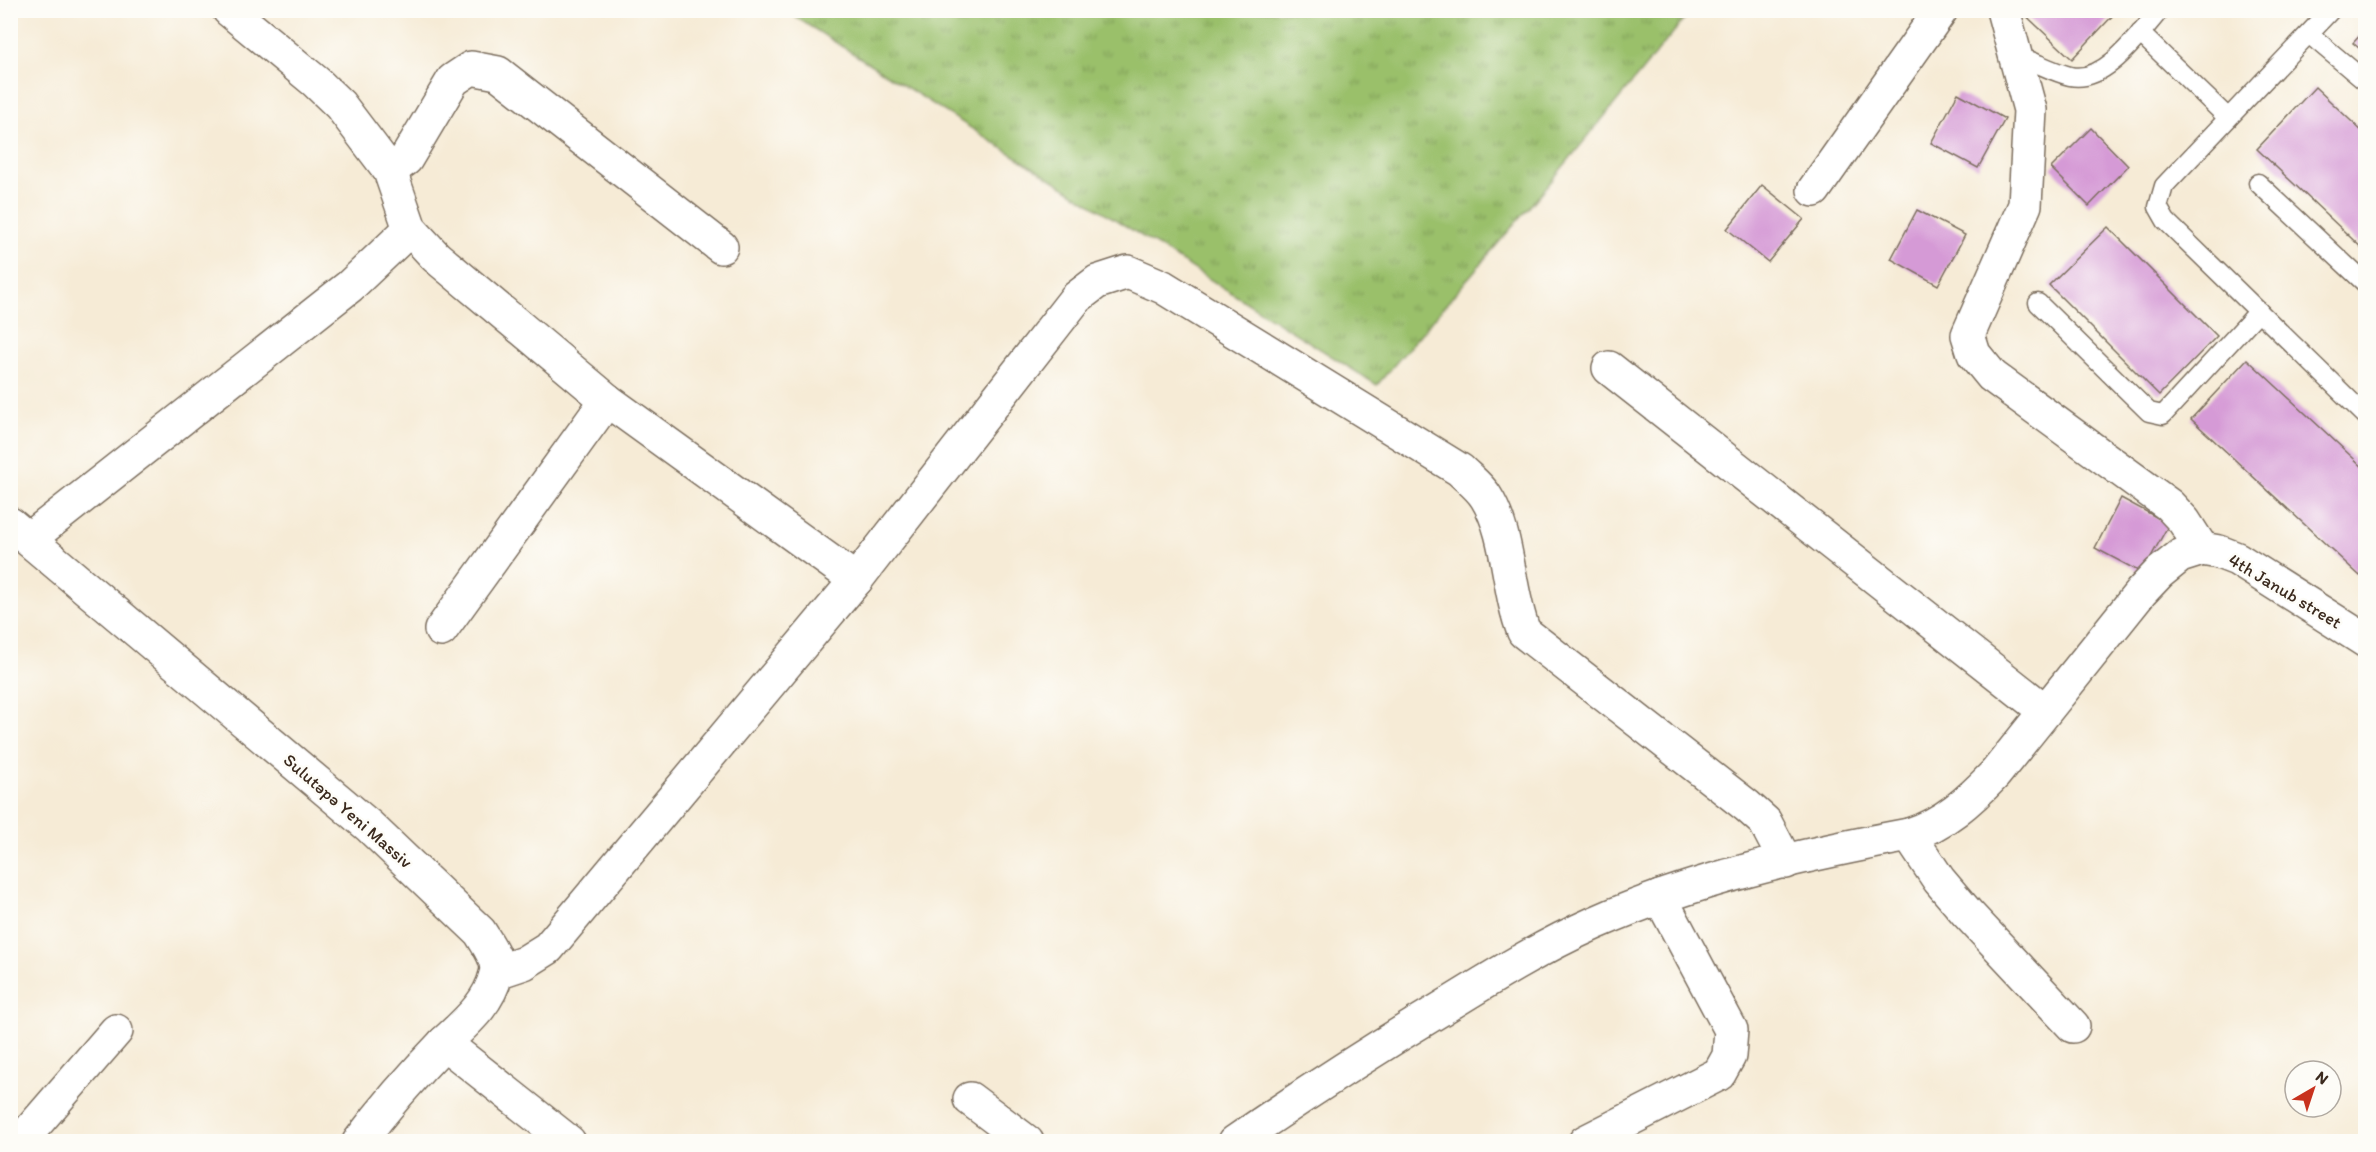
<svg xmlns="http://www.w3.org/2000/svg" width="2376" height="1152" viewBox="0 0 2376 1152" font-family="Itim,sans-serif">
<defs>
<pattern id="grass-tufts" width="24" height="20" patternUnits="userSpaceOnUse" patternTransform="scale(1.5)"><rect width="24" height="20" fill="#9ac06b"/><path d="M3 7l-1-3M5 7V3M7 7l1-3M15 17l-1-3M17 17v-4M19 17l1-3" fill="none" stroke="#7f9c57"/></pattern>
</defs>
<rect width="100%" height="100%" fill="#fdfcf7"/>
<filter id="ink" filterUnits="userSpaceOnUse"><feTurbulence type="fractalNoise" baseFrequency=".0167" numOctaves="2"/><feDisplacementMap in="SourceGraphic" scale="12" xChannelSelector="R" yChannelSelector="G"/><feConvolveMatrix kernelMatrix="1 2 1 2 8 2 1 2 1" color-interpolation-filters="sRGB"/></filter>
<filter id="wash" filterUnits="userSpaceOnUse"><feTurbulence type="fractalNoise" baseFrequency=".008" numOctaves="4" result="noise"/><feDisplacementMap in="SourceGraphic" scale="24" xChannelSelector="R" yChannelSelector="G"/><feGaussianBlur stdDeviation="1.35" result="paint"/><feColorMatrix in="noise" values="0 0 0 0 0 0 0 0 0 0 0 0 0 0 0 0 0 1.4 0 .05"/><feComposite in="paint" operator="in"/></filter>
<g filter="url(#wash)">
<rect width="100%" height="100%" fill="#f6ebd6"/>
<polygon fill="url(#grass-tufts)" stroke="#6a7544" stroke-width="1.5" points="786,11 1691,11 1548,185 1377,385"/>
<g id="blocks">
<g fill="#d59ad6">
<polygon points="2020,10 2118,10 2072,59"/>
<polygon points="2366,29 2366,54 2353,43"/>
<polygon points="2315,87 2366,135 2366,252 2257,149"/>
<polygon points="1958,93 2005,119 1978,168 1931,143"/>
<polygon points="2091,128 2128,166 2089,206 2051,168"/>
<polygon points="1762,185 1804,219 1768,262 1727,229"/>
<polygon points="1917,210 1965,235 1938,285 1891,259"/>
<polygon points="2108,227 2217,336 2159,395 2049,285"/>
<polygon points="2247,359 2366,470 2366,570 2360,576 2191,419"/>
<polygon points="2121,498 2169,524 2142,573 2095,548"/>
</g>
</g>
</g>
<g filter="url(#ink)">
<use href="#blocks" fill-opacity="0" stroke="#7c6e5e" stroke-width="1.5"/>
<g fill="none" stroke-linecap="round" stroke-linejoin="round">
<g stroke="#7c6e5e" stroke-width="21">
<g id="lane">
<polyline points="2331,10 2164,186 2158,207 2166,221 2366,416"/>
<polyline points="2140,33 2228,118"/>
<polyline points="2309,34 2366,82"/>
<path d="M2031,61C2043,66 2057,73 2070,76C2105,84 2139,34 2160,10"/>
<polyline points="2258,183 2366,284"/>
<polyline points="2038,303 2149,412 2163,415 2259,311"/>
</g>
</g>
<g stroke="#7c6e5e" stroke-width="36">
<g id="street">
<polyline points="229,10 316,82 340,105 390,171 410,229 436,257 607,400 856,580"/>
<polyline points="2003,10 2030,110 2025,205 1968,335 1974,354 1992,376 2169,505 2184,521 2202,549"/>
<polyline points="390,171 406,159 453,80 471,68 498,73 721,247"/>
<polyline points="1814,190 1941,10"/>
<polyline points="1609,368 2045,711"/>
<path d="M10,524L369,826L480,932C487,944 500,960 496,974C489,1004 465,1023 444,1043C414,1074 385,1107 359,1142"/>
<polyline points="29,539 350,286 410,229"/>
<polyline points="441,630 607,400"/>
<polyline points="1909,835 1939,880 1967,913 2073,1026"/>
<path d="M497,972L524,963L548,948L856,580L1076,298L1097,282L1128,272L1163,287L1460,470C1468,478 1480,487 1486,497C1510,535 1507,590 1524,632L1747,806L1765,822L1786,862"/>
<polyline points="444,1043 569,1142"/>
<polyline points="970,1099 1027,1142"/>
<polyline points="20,1142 116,1031"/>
<path d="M1235,1142C1303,1095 1371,1051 1441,1009C1491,978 1541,947 1595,923C1694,879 1802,855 1909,835C1944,824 1970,800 1995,774L2141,592L2159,573L2180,556L2202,549L2219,552L2237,559L2366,641"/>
<polyline points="1585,1142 1719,1074 1729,1056 1731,1030 1660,897"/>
</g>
</g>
<use href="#lane" stroke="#fff" stroke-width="18"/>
<use href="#street" stroke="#fff" stroke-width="33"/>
</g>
</g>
<g text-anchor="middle" stroke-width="5" stroke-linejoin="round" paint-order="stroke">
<g font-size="18" fill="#3b2a1e" stroke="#fdfcf7">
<text transform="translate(2285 591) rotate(31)" y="6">4th Janub street</text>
<text transform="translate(348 811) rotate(41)" y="6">Sulutəpə Yeni Massiv</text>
</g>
</g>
<rect width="2376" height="1152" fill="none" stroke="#fdfcf7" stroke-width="36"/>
<g transform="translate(2313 1089) rotate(39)"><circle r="28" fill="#fdfcf7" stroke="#afa8a0" stroke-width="1.5"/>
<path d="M0-4.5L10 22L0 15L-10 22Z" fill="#c8321e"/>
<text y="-9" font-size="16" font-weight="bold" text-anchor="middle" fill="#3b2a1e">N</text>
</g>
</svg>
